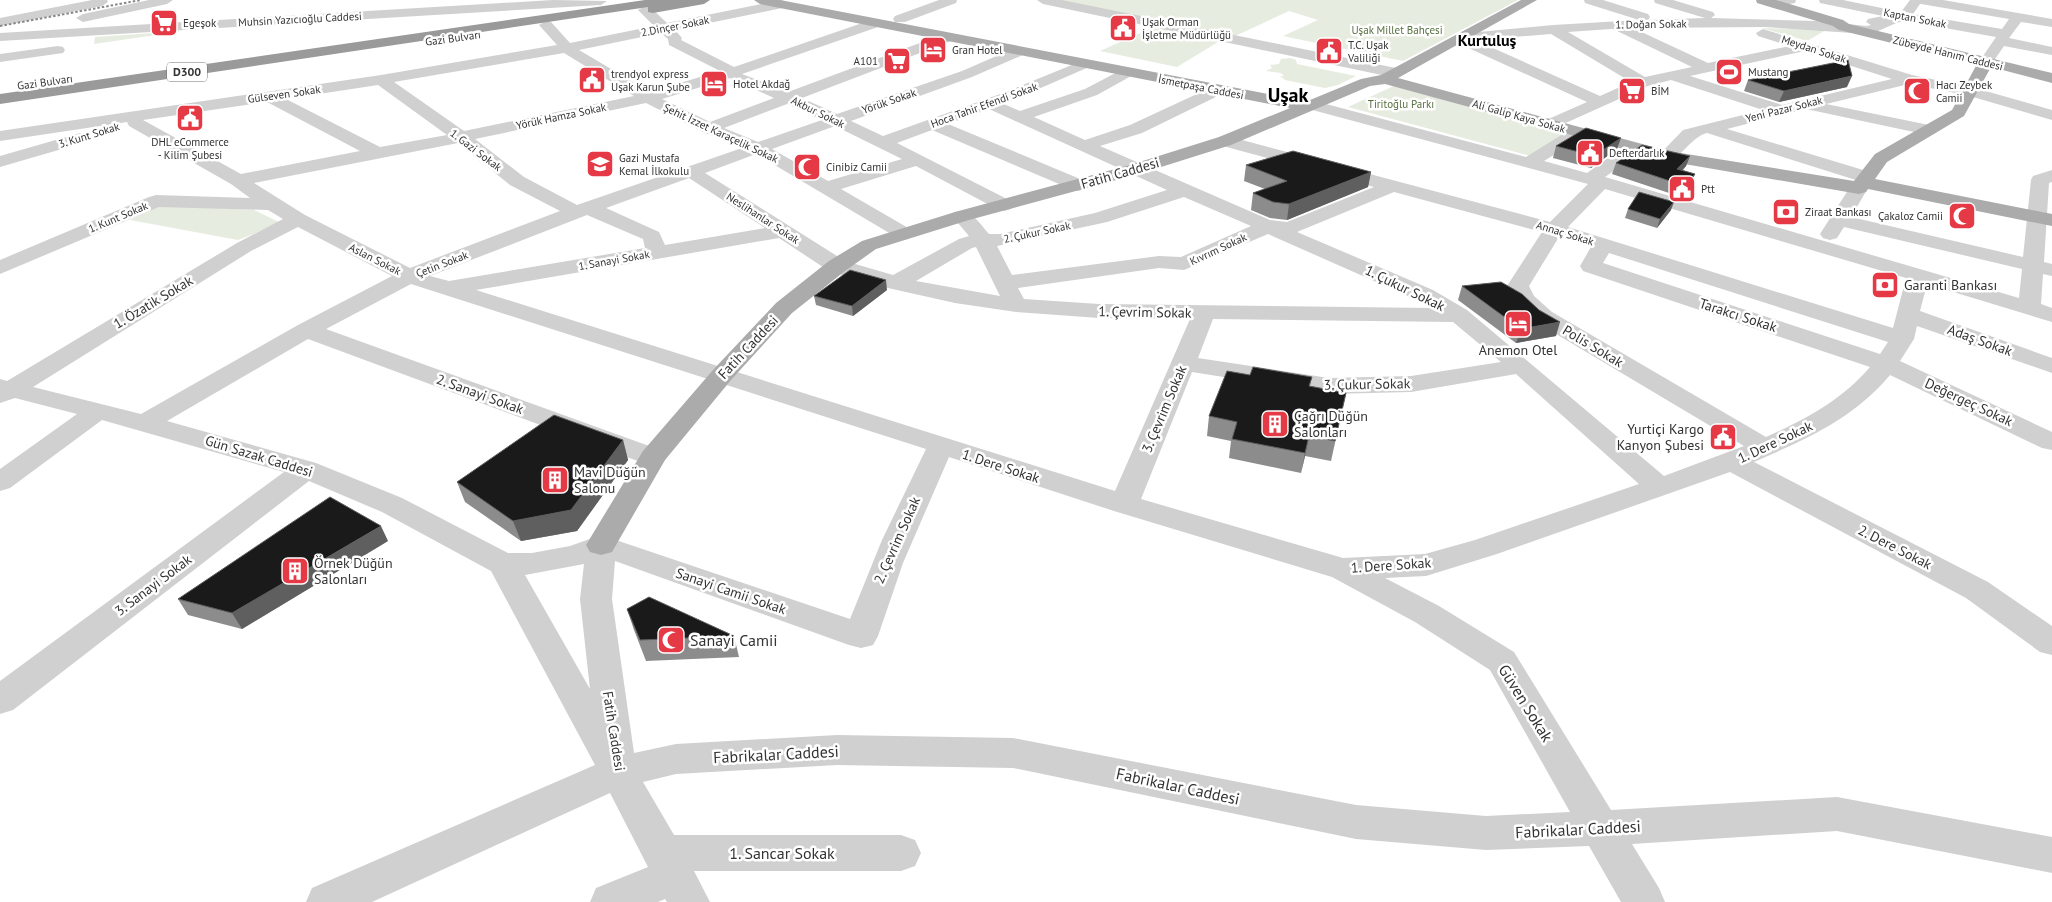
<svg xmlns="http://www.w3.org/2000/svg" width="2052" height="902" viewBox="0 0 2052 902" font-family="'PT Sans',sans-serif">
<rect width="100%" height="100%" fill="#fff"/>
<g fill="#e6ecdf">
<polygon points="1053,0 1518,0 1403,61 1283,36 1318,20 1289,11 1233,37"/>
<polygon points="1156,26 1215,38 1218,42 1177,67 1100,51"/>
<polygon points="1762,28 1826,30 1807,41"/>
<polygon points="183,31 94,44 95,37"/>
<polygon points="1290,58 1296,60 1297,64 1356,76 1338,85 1325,88 1285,80 1280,76 1284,76 1281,73 1266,71 1272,68 1270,65 1279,64 1281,59"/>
<polygon points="1396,85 1572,133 1531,156 1348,107"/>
<polygon points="160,205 254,210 281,223 238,240 130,220"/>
</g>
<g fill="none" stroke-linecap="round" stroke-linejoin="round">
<g fill="#d0d0d0" fill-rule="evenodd">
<polygon points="92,0 107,0 108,2 102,6 0,26 0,18"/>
<polygon points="149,0 173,0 167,4 83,22 76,18 83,14"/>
<polygon points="553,0 607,1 601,5 0,41 0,33"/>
<path d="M782,0L788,4L787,7L675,30L682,38L681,40L734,67L871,20H881L883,23L881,26L742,74L788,92L944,34H954L956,37L954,40L802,98L837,114L962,71L1015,48H1025L1027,51L1025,54L972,77L851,121L883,136L1003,93L1084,60L1089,61L1091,64L1089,67L1004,104L1020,111L1085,89L1123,69H1133L1136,72L1133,75L1097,95L1034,117L1085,140L1130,125L1212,87H1224L1226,90L1224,93L1142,133L1100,146L1270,220L1287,222L1374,187L1219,145L1216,141L1219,137L1225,136L1231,137L1550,222L1588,184L1305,108L1303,105L1305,102L1311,100L1526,157L1571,129L1577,128L1583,129L1586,133L1583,137L1544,161L1587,173L1628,144L1634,143L1640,144L1643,148L1640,152L1605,177L2019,298L2022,269L1844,227L1837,238L1830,240L1823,238L1820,234L1852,184L1859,182L1866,184L1868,188L1851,217L2023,257L2031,180L2033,176L2052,170V182L2049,183L2044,262L2052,264V276L2043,274L2041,304L2052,308V322L1927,284L1920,311L2052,358V373L1917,326L1914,339L1900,361L2052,432V450L2042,448L1890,375C1852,420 1806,439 1754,462L1988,582L2052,626V655L2040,652L1966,598L1730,472L1497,554L1426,576L1385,578L1439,606L1514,652L1611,810L1837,797L2052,837V873L1837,831L1632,844L1659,888L1665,902H1621L1589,846L1486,850L1356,839L1013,768L837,765L676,774L643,782L674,835H901L915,840L921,853L915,866L901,871H694L710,902H667L665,899L658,902H590L596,888L648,867L610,793L372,902H306L312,888L595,765L491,571L382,512L309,481L13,710L0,714V681L284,472L102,420L10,488L0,491V469L77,414L15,398L0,403V379L7,381L237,243L283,219L268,210L159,207L0,274V260L149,197L156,195L250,198L231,184L129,126L127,122L0,141V131L381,75L557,45L539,25L546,21L551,22L570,43L654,26L638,10L645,6L650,7L667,23ZM661,33L668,39L669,45L720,71L650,92L579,50ZM564,53L634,96L464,131L394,82ZM730,78L774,98L710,122L662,99ZM378,85L447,135L380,147L286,99ZM267,102L360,151L241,174L143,120ZM646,103L703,132L742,148L577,205L524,177L475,139ZM787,104L822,120L758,142L724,128ZM989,109L1167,190L1095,213L1000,234H989C979,223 971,208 955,212L952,216L969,236L959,239L893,275L845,261L705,173L756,154L896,237L903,239L910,237L913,233L910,229L841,189L916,166L997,209L1004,211L1011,209L1014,205L1011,201L897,143L932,130L1071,189L1078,191L1085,189L1087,185L1085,181L948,124ZM835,126L902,159L828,181L772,149ZM458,143L510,185L560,211L410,268L305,215L254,183ZM689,178L765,228L665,245L659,232L606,208ZM1605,189L1906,278L1893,328L1568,227ZM1394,192L1542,232L1507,286L1516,304L1536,322L1744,446L1664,476L1467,310L1433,290L1297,232ZM1184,197L1251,226L1181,257L1159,256L1012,275L997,246L1107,222ZM587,215L643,239L645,248L449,281L430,276ZM298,227L392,276L298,325L141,414L33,387L251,251ZM1268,234L1417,300L1431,308L1099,304L1024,299L1018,288L1159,268L1184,270ZM1559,237L1591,247L1580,266L1583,271L1870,367C1842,400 1806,419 1766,437L1552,312L1534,296L1529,286ZM779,238L829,271L888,288L955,303L1016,312L1099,318L1190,319L1115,491L476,290ZM976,247L1000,296L916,281L972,248ZM1609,253L1888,342L1880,354L1603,263ZM411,284L926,449L882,540L850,619L601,535L570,546L532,553H508L402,498L316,463L167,421L308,339L643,463L653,465L663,463L667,457L663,451L326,329ZM1213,319L1453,322L1501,362L1411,376L1329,378L1198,358ZM1192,372L1329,394L1411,392L1516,374L1639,484L1475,540L1425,554L1343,558L1141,499ZM949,457L1114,511L1332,577L1415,622L1490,670L1570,812L1486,816L1356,805L1013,738L837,735L676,744L634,753L612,599L615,561L849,645L861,648L873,645L878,636L903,563ZM584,564L580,599L590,689L525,575Z"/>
<polygon points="939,0 957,0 956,3 905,22 895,22 893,19 895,16"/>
<polygon points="1037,0 1062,0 1396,68 1401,70 1404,73 1401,76 1396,78 1043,4"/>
<path d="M1584,0H1603L1648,14L1650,17L1648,20L1705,18L1655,3L1654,0H1673L1713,12L1715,15L1711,18L1816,21L1867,26L1871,25L1866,22L1868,19L1883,16L1820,3L1819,0H1843L1901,12L1910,0H1943L2052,19V27L2021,22L2009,38L2052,47V55L2004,46L1991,65H1981L1979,62L1996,37L1905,21C1891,23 1881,32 1867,34L1765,27L1633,28L1708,63L1790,46L1758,36L1756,33L1763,29L1912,75L1975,88L2052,110V120L1966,95L1909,84L1826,104L1934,126L1937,130L1934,134L1928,135L1806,109L1727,129L1873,173L1875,177L1873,181L1866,183L1859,181L1707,133C1688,138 1680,164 1661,160L1658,156L1683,130L1763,110L1671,80L1648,86L1550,130L1544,129L1542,125L1544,121L1587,102L1453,41L1451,38L1458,34L1553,25L1639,20L1585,3ZM1920,4H1921L2009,19L2002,29L1913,14ZM1611,29H1613L1692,67L1645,77L1568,32ZM1551,34L1631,82L1600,96L1475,40ZM1805,51L1892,79L1782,105L1690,76Z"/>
<polygon points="1769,0 1796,0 1795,3 1772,7 1766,3"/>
<polygon points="58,46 63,47 65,50 63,53 0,62 0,54"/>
<polygon points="80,133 86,134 89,138 86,142 0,167 0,156"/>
</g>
<polygon fill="#ababab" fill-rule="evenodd" points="754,0 780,0 1294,99 1310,100 1361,79 1381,75 1521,0 1537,0 1398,78 1668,151 1854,181 1875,154 1952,110 1977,64 1839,30 1833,26 1757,3 1756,0 1776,0 1843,20 1849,24 2052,73 2052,83 1991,67 1964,116 1887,162 1875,179 2052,214 2052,226 1868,189 1866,192 1859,194 1667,161 1385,84 1370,86 1231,145 1142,173 969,220 876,249 845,271 792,313 731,380 665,460 612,552 601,555 590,552 586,545 643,451 713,370 776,303 829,261 862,241 955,212 1130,165 1219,137 1290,108 760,4"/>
<polygon fill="#9a9a9a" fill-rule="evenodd" points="645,0 710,0 704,4 653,13 648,12 648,7 0,104 0,94"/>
<polyline stroke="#888" stroke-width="2" stroke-dasharray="2.5 2" stroke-linecap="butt" points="0,26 141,0"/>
</g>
<g fill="#8c8c8c">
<polygon points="1748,80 1847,87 1779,102 1744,91"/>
<polygon points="1556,146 1617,149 1591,168 1553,158"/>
<polygon points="1690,156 1686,166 1683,170 1695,174 1690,184 1681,197 1612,174 1616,163"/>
<polygon points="1246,165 1371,172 1368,187 1287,220 1270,218 1251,210 1253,193 1265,189 1244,181"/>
<polygon points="1628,209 1671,210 1657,228 1625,218"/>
<polygon points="1462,286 1556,336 1516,343 1458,300"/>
<polygon points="887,290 853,316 816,305 814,296"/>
<polygon points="1250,375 1312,377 1310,386 1346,393 1331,461 1305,456 1301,473 1229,458 1231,441 1207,436 1209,416"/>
<polygon points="623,440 628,460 577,531 521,541 465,502 457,482"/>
<polygon points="388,541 242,629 188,615 178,599"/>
<polygon points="627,609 734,636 739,657 646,661 634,630"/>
</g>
<g fill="#5f5f5f">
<polygon points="1852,76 1847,87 1779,102 1784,91"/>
<polygon points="1621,138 1617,149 1591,168 1594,156"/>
<polygon points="1690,156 1686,166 1673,180 1677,169"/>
<polygon points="1371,172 1368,187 1287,220 1289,204"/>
<polygon points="1695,174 1690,184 1681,197 1685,186"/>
<polygon points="1674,202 1671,210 1657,228 1660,219"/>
<polygon points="886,280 887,290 853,316 852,306"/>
<polygon points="1560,322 1556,336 1516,343 1521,329"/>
<polygon points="1309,436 1305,456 1301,473 1305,453"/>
<polygon points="623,440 628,460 577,531 521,541 513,521"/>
<polygon points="381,526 388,541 242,629 232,613"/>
</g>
<g fill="#1a1a1a" stroke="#5f5f5f">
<polygon points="1848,60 1852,76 1784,91 1748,80"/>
<polygon points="1586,128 1621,138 1594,156 1556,146"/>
<polygon points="1642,145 1690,156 1677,169 1695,174 1685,186 1616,163"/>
<polygon points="1293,151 1371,172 1289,204 1273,202 1253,193 1287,181 1246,165"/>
<polygon points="1639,192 1674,202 1660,219 1628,209"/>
<polygon points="850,270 886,280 852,306 814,296"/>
<polygon points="1501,282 1522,294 1539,310 1560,322 1521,329 1462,286"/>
<polygon points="1253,367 1312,377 1309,386 1346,393 1335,441 1309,436 1305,453 1232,439 1237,422 1209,416 1227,371 1250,375"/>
<polygon points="554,415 623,440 571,510 513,521 457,482"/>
<polygon points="330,497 381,526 232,613 178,599"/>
<polygon points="649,597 734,636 640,640 627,609"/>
</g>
<defs>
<g id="supermarket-square" transform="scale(1.4375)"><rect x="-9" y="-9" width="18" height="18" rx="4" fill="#e63946" stroke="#fff"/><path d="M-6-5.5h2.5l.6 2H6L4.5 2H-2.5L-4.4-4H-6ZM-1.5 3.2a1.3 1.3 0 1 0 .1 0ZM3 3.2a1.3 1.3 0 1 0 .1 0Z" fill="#fff"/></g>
<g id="civic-square" transform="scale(1.4375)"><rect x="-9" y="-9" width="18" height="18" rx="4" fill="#e63946" stroke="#fff"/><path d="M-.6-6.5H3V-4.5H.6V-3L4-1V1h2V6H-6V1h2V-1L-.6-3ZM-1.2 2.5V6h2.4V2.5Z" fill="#fff"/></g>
<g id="hotel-square" transform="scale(1.4375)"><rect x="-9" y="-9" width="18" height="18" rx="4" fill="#e63946" stroke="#fff"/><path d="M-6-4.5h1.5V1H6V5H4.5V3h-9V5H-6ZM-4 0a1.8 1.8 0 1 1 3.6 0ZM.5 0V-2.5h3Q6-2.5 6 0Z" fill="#fff"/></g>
<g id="stadium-square" transform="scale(1.4375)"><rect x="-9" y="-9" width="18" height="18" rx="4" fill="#e63946" stroke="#fff"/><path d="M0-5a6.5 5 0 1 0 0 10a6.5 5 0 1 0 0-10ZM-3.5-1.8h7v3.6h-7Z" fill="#fff"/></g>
<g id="mosque-square" transform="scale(1.4375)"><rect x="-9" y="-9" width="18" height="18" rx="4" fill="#e63946" stroke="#fff"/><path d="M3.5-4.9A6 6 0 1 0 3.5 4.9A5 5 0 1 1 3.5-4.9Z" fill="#fff"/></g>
<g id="school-square" transform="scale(1.4375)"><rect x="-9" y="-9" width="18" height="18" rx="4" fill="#e63946" stroke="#fff"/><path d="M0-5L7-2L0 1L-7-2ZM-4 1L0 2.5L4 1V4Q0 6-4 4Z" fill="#fff"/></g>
<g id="bank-square" transform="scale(1.4375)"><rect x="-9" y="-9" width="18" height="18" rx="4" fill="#e63946" stroke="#fff"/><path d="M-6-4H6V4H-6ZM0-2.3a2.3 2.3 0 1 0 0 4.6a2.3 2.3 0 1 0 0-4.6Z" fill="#fff"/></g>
<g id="building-square" transform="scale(1.4375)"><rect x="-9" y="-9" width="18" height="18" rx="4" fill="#e63946" stroke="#fff"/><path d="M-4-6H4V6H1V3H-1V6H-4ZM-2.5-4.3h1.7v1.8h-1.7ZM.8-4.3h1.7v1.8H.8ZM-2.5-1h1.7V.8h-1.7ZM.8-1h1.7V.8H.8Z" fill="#fff"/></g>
</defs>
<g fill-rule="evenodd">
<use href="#supermarket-square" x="164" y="23"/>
<use href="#civic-square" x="1123" y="28"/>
<use href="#hotel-square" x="933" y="50"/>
<use href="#civic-square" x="1329" y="51"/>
<use href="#supermarket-square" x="897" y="61"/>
<use href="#stadium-square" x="1729" y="72"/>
<use href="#civic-square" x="592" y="80"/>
<use href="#hotel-square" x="714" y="84"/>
<use href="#supermarket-square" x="1632" y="91"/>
<use href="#mosque-square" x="1917" y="91"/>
<use href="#civic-square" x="190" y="118"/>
<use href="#civic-square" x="1590" y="153"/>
<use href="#school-square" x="600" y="164"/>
<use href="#mosque-square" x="807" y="167"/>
<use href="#civic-square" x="1682" y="189"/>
<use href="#bank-square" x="1786" y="212"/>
<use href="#mosque-square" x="1962" y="216"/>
<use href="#bank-square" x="1885" y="285"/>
<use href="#hotel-square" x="1518" y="324"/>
<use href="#building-square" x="1275" y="424"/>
<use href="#civic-square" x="1723" y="437"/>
<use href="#building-square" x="555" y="480"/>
<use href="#building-square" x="295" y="571"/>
<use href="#mosque-square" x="671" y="640"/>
</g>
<g text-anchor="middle" stroke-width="5" stroke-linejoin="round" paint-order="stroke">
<g font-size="11" fill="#333" stroke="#fff">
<text transform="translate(1915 18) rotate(11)" y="4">Kaptan Sokak</text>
<text transform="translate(300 19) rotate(-3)" y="4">Muhsin Yazıcıoğlu Caddesi</text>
<text transform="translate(1651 24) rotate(-1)" y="4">1. Doğan Sokak</text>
<text transform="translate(675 26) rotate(-11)" y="4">2.Dinçer Sokak</text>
<text transform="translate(453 38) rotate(-8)" y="4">Gazi Bulvarı</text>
<text transform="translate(1814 49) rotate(18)" y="4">Meydan Sokak</text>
<text transform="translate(1948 53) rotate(14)" y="4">Zübeyde Hanım Caddesi</text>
<text transform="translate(45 82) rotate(-8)" y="4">Gazi Bulvarı</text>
<text transform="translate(1201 87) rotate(11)" y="4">İsmetpaşa Caddesi</text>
<text transform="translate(284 94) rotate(-8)" y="4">Gülseven Sokak</text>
<text transform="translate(889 101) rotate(-19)" y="4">Yörük Sokak</text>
<text transform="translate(984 105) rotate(-20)" y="4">Hoca Tahir Efendi Sokak</text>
<text transform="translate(1784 109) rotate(-14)" y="4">Yeni Pazar Sokak</text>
<text transform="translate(818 112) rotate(26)" y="4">Akbur Sokak</text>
<text transform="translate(561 116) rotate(-12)" y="4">Yörük Hamza Sokak</text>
<text transform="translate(1519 116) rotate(16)" y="4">Ali Galip Kaya Sokak</text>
<text transform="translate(721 133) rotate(25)" y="4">Şehit İzzet Karaçelik Sokak</text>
<text transform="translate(89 135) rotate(-17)" y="4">3. Kunt Sokak</text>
<text transform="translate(476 150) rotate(37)" y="4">1. Gazi Sokak</text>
<text transform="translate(118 217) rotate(-23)" y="4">1. Kunt Sokak</text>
<text transform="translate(763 218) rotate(33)" y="4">Neslihanlar Sokak</text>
<text transform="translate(1037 232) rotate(-12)" y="4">2. Çukur Sokak</text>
<text transform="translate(1565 233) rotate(17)" y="4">Annaç Sokak</text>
<text transform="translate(1218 249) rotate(-25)" y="4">Kıvrım Sokak</text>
<text transform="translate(375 259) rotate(27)" y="4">Aslan Sokak</text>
<text transform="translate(614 260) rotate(-10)" y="4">1. Sanayi Sokak</text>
<text transform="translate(442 264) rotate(-21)" y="4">Çetin Sokak</text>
</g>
<g font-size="11" fill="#333" stroke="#fff" text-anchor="start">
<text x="1142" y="26">Uşak Orman<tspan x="1142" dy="13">İşletme Müdürlüğü</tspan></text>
<text x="183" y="27">Egeşok</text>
<text x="1348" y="49">T.C. Uşak<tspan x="1348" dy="13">Valiliği</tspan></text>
<text x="952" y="54">Gran Hotel</text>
<text x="878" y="65" text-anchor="end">A101</text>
<text x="1748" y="76">Mustang</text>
<text x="611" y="78">trendyol express<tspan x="611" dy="13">Uşak Karun Şube</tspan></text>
<text x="733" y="88">Hotel Akdağ</text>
<text x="1936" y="89">Hacı Zeybek<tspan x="1936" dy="13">Camii</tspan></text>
<text x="1651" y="95">BİM</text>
<text x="190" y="146" text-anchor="middle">DHL eCommerce<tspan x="190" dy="13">- Kilim Şubesi</tspan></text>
<text x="1609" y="157">Defterdarlık</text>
<text x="619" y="162">Gazi Mustafa<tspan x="619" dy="13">Kemal İlkokulu</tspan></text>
<text x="826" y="171">Cinibiz Camii</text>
<text x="1701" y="193">Ptt</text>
<text x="1805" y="216">Ziraat Bankası</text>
<text x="1943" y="220" text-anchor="end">Çakaloz Camii</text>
</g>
<g font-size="11" fill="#56703f" stroke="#fff">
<text x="1397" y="34">Uşak Millet Bahçesi</text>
<text x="1401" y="108">Tiritoğlu Parkı</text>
</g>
<rect fill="#fff" stroke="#707070" stroke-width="1" x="167" y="62.5" width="40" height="19" rx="4"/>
<g font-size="12" font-weight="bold" fill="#333">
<text x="187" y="76">D300</text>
</g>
<g font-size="14" fill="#333" stroke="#fff">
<text transform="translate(1120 173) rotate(-16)" y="5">Fatih Caddesi</text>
<text transform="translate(1405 288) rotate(26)" y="5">1. Çukur Sokak</text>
<text transform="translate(153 302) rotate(-31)" y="5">1. Özatik Sokak</text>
<text transform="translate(1145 312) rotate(1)" y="5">1. Çevrim Sokak</text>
<text transform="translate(1738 315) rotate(18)" y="5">Tarakcı Sokak</text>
<text transform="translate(1980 340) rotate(20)" y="5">Adaş Sokak</text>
<text transform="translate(1593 346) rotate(31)" y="5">Polis Sokak</text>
<text transform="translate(748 347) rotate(-47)" y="5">Fatih Caddesi</text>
<text transform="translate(1367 384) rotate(-1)" y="5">3. Çukur Sokak</text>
<text transform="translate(480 394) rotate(20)" y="5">2. Sanayi Sokak</text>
<text transform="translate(1969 402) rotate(25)" y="5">Değergeç Sokak</text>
<text transform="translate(1164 409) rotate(-67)" y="5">3. Çevrim Sokak</text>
<text transform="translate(1775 442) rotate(-25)" y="5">1. Dere Sokak</text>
<text transform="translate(259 456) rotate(17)" y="5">Gün Sazak Caddesi</text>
<text transform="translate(1001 466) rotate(18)" y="5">1. Dere Sokak</text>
<text transform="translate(897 540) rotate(-66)" y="5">2. Çevrim Sokak</text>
<text transform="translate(1895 547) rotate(27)" y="5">2. Dere Sokak</text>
<text transform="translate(1391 565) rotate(-4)" y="5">1. Dere Sokak</text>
<text transform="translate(153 585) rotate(-37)" y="5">3. Sanayi Sokak</text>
<text transform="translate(731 591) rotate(19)" y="5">Sanayi Camii Sokak</text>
<text transform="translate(614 731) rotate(81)" y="5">Fatih Caddesi</text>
</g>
<g font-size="14" fill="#333" stroke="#fff" text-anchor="start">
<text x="1904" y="290">Garanti Bankası</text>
<text x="1518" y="355" text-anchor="middle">Anemon Otel</text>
<text x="1294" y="421">Çağrı Düğün<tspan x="1294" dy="16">Salonları</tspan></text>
<text x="1704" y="434" text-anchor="end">Yurtiçi Kargo<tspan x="1704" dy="16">Kanyon Şubesi</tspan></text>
<text x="574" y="477">Mavi Düğün<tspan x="574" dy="16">Salonu</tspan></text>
<text x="314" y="568">Örnek Düğün<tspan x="314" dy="16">Salonları</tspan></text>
</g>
<g font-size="16" font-weight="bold" fill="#000" stroke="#fff">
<text x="1487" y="46">Kurtuluş</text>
</g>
<g font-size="16" fill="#333" stroke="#fff" text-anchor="start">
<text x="690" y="646">Sanayi Camii</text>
</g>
<g font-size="16" fill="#333" stroke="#fff">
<text transform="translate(1526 703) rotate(58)" y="6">Güven Sokak</text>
<text transform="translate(776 754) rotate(-3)" y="6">Fabrikalar Caddesi</text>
<text transform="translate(1178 786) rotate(12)" y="6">Fabrikalar Caddesi</text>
<text transform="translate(1578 829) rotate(-3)" y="6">Fabrikalar Caddesi</text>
<text x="782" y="859">1. Sancar Sokak</text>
</g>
<g font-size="20" font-weight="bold" fill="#000" stroke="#fff">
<text x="1288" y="102">Uşak</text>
</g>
</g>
</svg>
